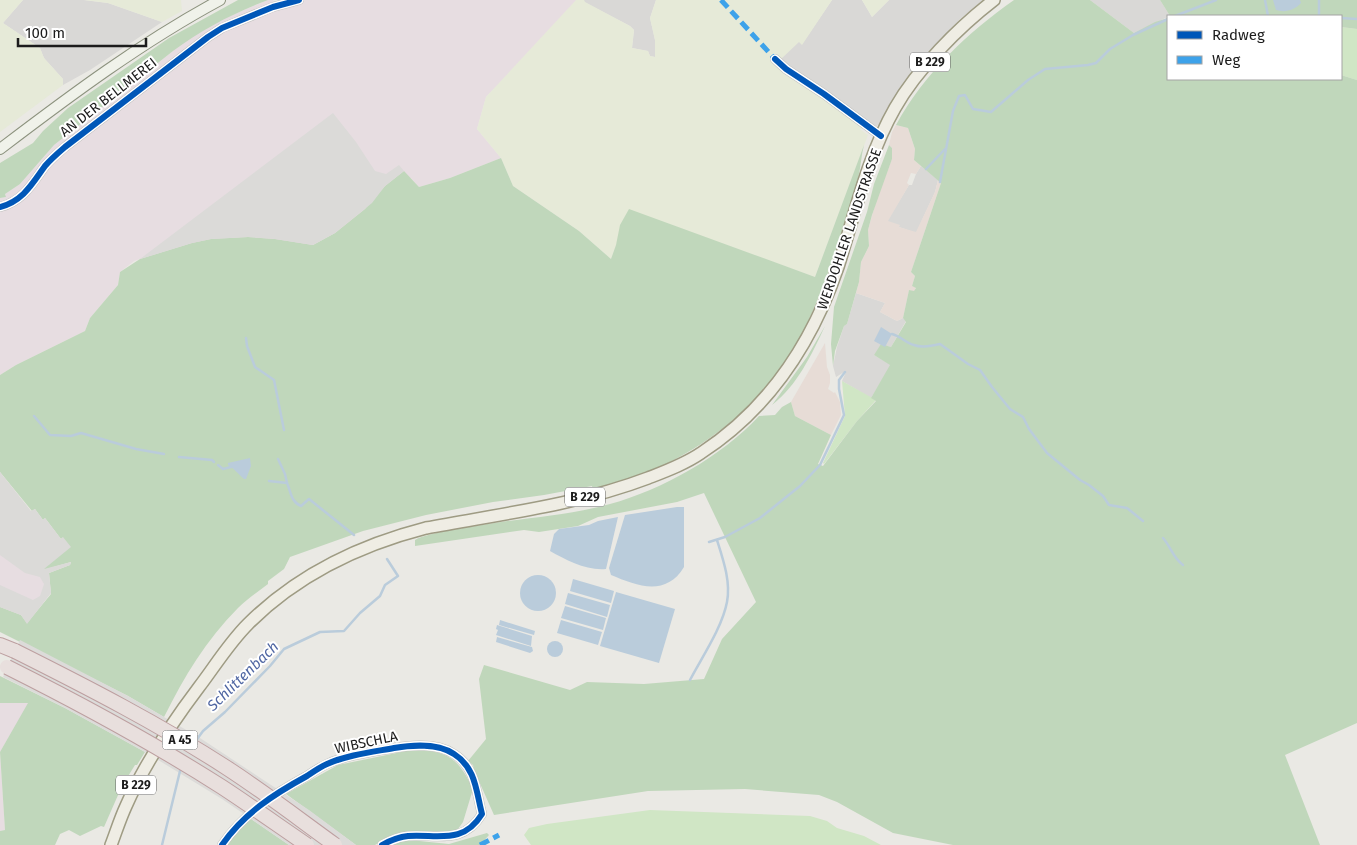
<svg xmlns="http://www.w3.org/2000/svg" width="1357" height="845" viewBox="0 0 1357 845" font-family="'Fira Sans',sans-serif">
<rect width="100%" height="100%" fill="#eae9e4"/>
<g fill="#d9d8d6">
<polygon points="23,0 84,0 108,3 162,22 90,70 63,85 63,79 44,58 40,48 3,23"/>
<polygon points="584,0 656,0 650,18 655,40 655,57 650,56 648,51 632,48 634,30 630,26 584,2"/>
<polygon points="832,0 862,0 872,17 889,0 983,0 960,19 918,64 893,100 879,125 874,127 779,60 799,41 802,44"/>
<polygon points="1090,0 1160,0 1170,16 1134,33"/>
<polygon points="921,166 938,180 935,192 916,233 899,227 887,221 909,185 912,185 916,174"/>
<polygon points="856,293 885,303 880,312 897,321 903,318 906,321 891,347 886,346 874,355 891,365 871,398 842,381 846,372 844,372 836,377 833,366 837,347 844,326 847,324"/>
</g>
<g fill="#e7dcd6">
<polygon points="896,125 908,128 915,149 914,160 921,166 916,174 911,173 907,183 909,185 888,221 900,225 899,227 916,232 935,192 938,180 941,183 911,272 915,276 912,286 916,287 914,292 909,290 903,318 897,321 880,312 885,303 856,293 859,282 861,262 869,246 868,230 877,198 892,159 892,148 889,145 892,132"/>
<polygon points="825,343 827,367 830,375 830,383 828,389 834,393 835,392 840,402 841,415 831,435 795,416 791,402"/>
</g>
<g fill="#e7dde1">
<polygon points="268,0 273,0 274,3 283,0 576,0 577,2 486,97 477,129 501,158 450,178 419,187 411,178 335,233 313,245 248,237 140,259 134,261 120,272 118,285 90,318 85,331 16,365 0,375 0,198 6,197 5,194 20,184 54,145 173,51 190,38 220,20"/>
<polygon points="0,472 44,569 51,593 21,615 0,607"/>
<polygon points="0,703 29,703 0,752 5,830 0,831"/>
</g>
<g fill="#e6ead8">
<polygon points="0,0 23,0 3,23 40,48 44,58 63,79 63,85 0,132"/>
<polygon points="84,0 181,0 182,11 162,22 108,3"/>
<polygon points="576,0 584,0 585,2 630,26 634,30 632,48 648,51 650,56 655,57 655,40 650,18 656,0 832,0 802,45 799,42 780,60 863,126 861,130 868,135 815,277 629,210 611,259 579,231 513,186 501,158 477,129 486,97"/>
<polygon points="862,0 889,0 872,17"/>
</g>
<g fill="#d0e6c5">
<polygon points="1341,27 1357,29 1357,80 1341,75"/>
<polygon points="842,381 876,400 857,421 824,464 823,463 845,416"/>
<polygon points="650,810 810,816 827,821 837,828 864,836 881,845 531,845 524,835 529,828 547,824"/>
</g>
<g fill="#c0d7bb">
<path d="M238,0H268C233,13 203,29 173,51L54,145L20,184L5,194L6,197L0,198V163L33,143L43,131L68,108L169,38Z"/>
<path d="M1014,0H1090L1134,33L1155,22L1168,18V79H1341V75L1357,80V723L1285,755L1320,845H953L893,833L837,802L819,795L745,789L648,791L494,815L474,770L473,765L468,761L486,739L479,679L484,665L570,690L587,682L644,684L704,679L722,639L756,602L704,493L677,502L598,517L578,526L539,532L524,530L415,546V540C427,532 484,525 501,522C537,517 574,514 610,504C662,490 722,456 759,416L775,415L782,407L791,402L795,416L831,435L818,464L823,466L857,421L876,401L871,398L890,365L874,355L881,344L891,347L906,322L903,318L909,290L914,291L916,288L912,286L915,276L911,272L941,183L914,160L915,149L908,128L896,125C924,74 967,33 1014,0Z"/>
<polygon points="1160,0 1357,0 1357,29 1341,27 1341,16 1170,16"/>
<path d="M864,145C861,156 861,167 858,178C854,201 844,224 837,247C827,277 816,306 802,334C767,404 698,456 626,481C615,485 604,487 593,490L592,486L544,495L493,502L426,515L363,531L290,557L284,569L268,581V584C258,592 247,599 238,608C206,640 184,677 164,717L128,696L0,632V607L21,615L27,623L51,594L49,573L70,565L71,562L43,570L63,537L61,539L45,518L43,520L35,509L32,511L0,472V375L16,365L85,331L90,318L118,285L120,272L140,259L192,243L211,239L248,237L275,239L313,245L335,233L365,209L385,186L404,171L419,187L450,178L501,158L513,186L579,231L611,259L616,245L620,225L629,209L815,277Z"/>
<polygon points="889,145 892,148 892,159 872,215 868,230 869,246 861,262 859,282 847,324 844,326 835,351 833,366 831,344 834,307 867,212 874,184"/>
<path d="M825,326C812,354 797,386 772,405L807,357Z"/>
<polygon points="0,676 65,708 145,752 137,765 135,765 122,786 104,827 101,826 80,836 69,830 60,834 55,845 0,845 0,831 5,830 0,752 28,703 0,703"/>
<path d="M411,750C446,750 458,757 473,789L463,822L458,829L449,834H441L405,832L389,837L375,845H356L286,794L338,765Z"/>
<polygon points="251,819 289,845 226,845 236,833"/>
<polygon points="487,833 489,835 480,845 390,845 399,841 410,840 449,844"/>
</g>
<g fill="#dbdad8">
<polygon points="333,113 356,142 375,171 386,174 399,165 404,171 385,186 372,203 335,233 313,245 275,239 248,237 211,239 192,243 140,259"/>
<polygon points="0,472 31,511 35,509 43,520 45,518 61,539 63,537 71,547 44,569 71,562 70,565 49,573 51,593 27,624 21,615 0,607 0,585 33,600 40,596 44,584 40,577 25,573 0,555"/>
</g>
<g fill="#baccdb">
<path d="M1273,0H1300L1301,3C1295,10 1285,13 1276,10Z"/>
<polygon points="881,327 892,334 885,347 874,341"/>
<path d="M250,458L251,466L246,479H244C239,475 234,468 228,465V463Z"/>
<path d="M677,507H684V567C666,597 637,586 611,575L609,568L625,515Z"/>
<path d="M618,517L606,569C587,571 566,560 550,551L554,534L559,529L589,525L598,521Z"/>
<circle cx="538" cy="593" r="18"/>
<polygon points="573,579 614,591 611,603 570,591"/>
<polygon points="616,592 675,609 659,663 600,646"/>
<polygon points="568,593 610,605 607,617 565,604"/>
<polygon points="565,606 606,618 603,630 561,618"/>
<polygon points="500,620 535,631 534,635 499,625"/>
<polygon points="561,620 602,632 598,645 557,633"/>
<polygon points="497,625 532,636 531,646 496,635 498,630 496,629"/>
<polygon points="497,637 532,647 533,651 530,653 496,642"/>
<circle cx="555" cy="649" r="8"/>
</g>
<polygon fill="#dcdbd9" points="20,640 128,696 200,738 309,810 356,845 289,845 222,799 145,752 65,708 3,677"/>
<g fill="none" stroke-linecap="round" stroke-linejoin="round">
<g stroke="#baccdb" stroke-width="2.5">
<polyline points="1265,0 1268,16"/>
<polyline points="1175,16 1216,0"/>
<polyline points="1319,16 1319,0"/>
<polyline points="1341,18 1357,19"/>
<polyline points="926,169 945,149"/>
<polyline points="940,182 953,111 959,96 965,95 973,109 991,112 1028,80 1045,69 1088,65 1096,63 1110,49 1133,35 1168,19"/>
<path d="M892,334C900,336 906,343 914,345C922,348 932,346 940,344L968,364L980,370L992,387L1010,409L1023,417L1029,429L1047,453L1080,480L1089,485L1103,496L1109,505L1127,508L1143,521"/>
<polyline points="246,338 247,346 255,367 274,380 284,430"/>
<polyline points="34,416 50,435 71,436 81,433 136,449 164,454"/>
<polyline points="179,457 212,460 214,462"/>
<polyline points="278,459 285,474 287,483"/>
<polyline points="218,465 223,469 231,467"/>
<path d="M269,481L287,483C291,492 291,502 301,506L309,499L354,535"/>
<path d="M1163,538C1171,547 1173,558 1183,565"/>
<polyline points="709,542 725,537 760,518 800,486 820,465 844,415 839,389 839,380 845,372"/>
<path d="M690,680C702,657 722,628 727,602C731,582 723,559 717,540"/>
<polyline points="195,742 203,731 225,712 270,666 284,649 320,632 344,631 360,613 380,596 385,585 398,576 387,559"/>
<polyline points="162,845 181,767"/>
</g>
<g stroke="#c1c1bf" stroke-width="10">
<g id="minor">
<polyline points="775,59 786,69 824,94 881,136"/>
<path d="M0,207C23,201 32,184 45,166C51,159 58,153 65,147L208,37L222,28L273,7L299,0"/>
<path d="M222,845C243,814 274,794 307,776C313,772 320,767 327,764C347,755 372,752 394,748C411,745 438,743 454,754C476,768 476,791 482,814C463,845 438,834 408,836C398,837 391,840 382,845"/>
</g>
</g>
<g stroke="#8c927e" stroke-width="12">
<path id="secondary" d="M0,149C71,95 142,42 220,0"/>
</g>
<g stroke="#9e9b83" stroke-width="14">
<path id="primary" d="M111,845C116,832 120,819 126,806C145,763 171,724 199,687C215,666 229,643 248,624C297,575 360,545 426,528C500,514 577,505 648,478C666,471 685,464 701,453C770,408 812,343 838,267C855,214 867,157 895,108C917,69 959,27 994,0"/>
</g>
<g stroke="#bd9fa0" stroke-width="16">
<polyline id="motorway" points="0,645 15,651"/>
</g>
<use href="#minor" stroke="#fcfcfb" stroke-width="8"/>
<use href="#secondary" stroke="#f0f2ea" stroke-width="10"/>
<use href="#primary" stroke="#efede4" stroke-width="11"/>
<use href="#motorway" stroke="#e8dfdd" stroke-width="14"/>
<g stroke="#bd9fa0" stroke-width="16" stroke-linecap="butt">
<g id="motorway-bridge">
<path d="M15,651C87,687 159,724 227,768C264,792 299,819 335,845"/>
<path d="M7,667C81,704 153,743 222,787C251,806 279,826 307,845"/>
</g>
</g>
<use href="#motorway-bridge" stroke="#e8dfdd" stroke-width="14"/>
<g stroke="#3da2ea" stroke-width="5" stroke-dasharray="10 5" stroke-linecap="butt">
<polyline points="721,0 775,59"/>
<polyline points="480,845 499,835"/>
</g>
<g stroke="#fff" stroke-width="9">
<g id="cycleway">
<polyline points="775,59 786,69 824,94 881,136"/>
<path d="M0,207C23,201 32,184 45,166C51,159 58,153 65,147L208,37L222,28L273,7L299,0"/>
<path d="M222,845C243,814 274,794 307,776C313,772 320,767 327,764C347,755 372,752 394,748C411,745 438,743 454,754C476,768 476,791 482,814C463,845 438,834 408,836C398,837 391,840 382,845"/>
</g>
</g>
<use href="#cycleway" stroke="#0057b8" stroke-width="6"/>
</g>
<g text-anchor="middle" stroke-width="4" stroke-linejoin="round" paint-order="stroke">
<g fill="#fff" stroke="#606060" stroke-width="1">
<rect x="910" y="52.5" width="40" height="19" rx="4"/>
<rect x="565" y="487.5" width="40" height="19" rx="4"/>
<rect x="162.5" y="730.5" width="35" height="19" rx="4"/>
<rect x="116" y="775.5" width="40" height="19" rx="4"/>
</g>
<g font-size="12" font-weight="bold" fill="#1c1c1c">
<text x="930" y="66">B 229</text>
<text x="585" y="501">B 229</text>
<text x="180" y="744">A 45</text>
<text x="136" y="789">B 229</text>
</g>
<g font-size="14" fill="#1c1c1c" stroke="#fff">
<text transform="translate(108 97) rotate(-38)" y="5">AN DER BELLMEREI</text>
<text transform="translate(849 229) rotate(-71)" y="5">WERDOHLER LANDSTRASSE</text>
<text transform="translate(366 742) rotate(-12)" y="5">WIBSCHLA</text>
</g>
<g font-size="15" font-style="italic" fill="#5067a3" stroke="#fff">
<text transform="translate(243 676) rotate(-44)" y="5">Schlittenbach</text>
</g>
</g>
<rect x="1167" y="15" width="175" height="65" fill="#ffffff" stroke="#a4a4a4"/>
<rect x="1177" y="31" width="25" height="8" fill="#0057b8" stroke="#a4a4a4"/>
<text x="1212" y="40" font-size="15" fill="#1c1c1c">Radweg</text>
<rect x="1177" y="56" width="25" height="8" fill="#3da2ea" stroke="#a4a4a4"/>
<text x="1212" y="65" font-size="15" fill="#1c1c1c">Weg</text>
<path d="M18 38v8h128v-8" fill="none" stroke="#1c1c1c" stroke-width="2.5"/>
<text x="25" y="38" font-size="15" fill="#1c1c1c" stroke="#ffffff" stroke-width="4" paint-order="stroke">100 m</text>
</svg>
